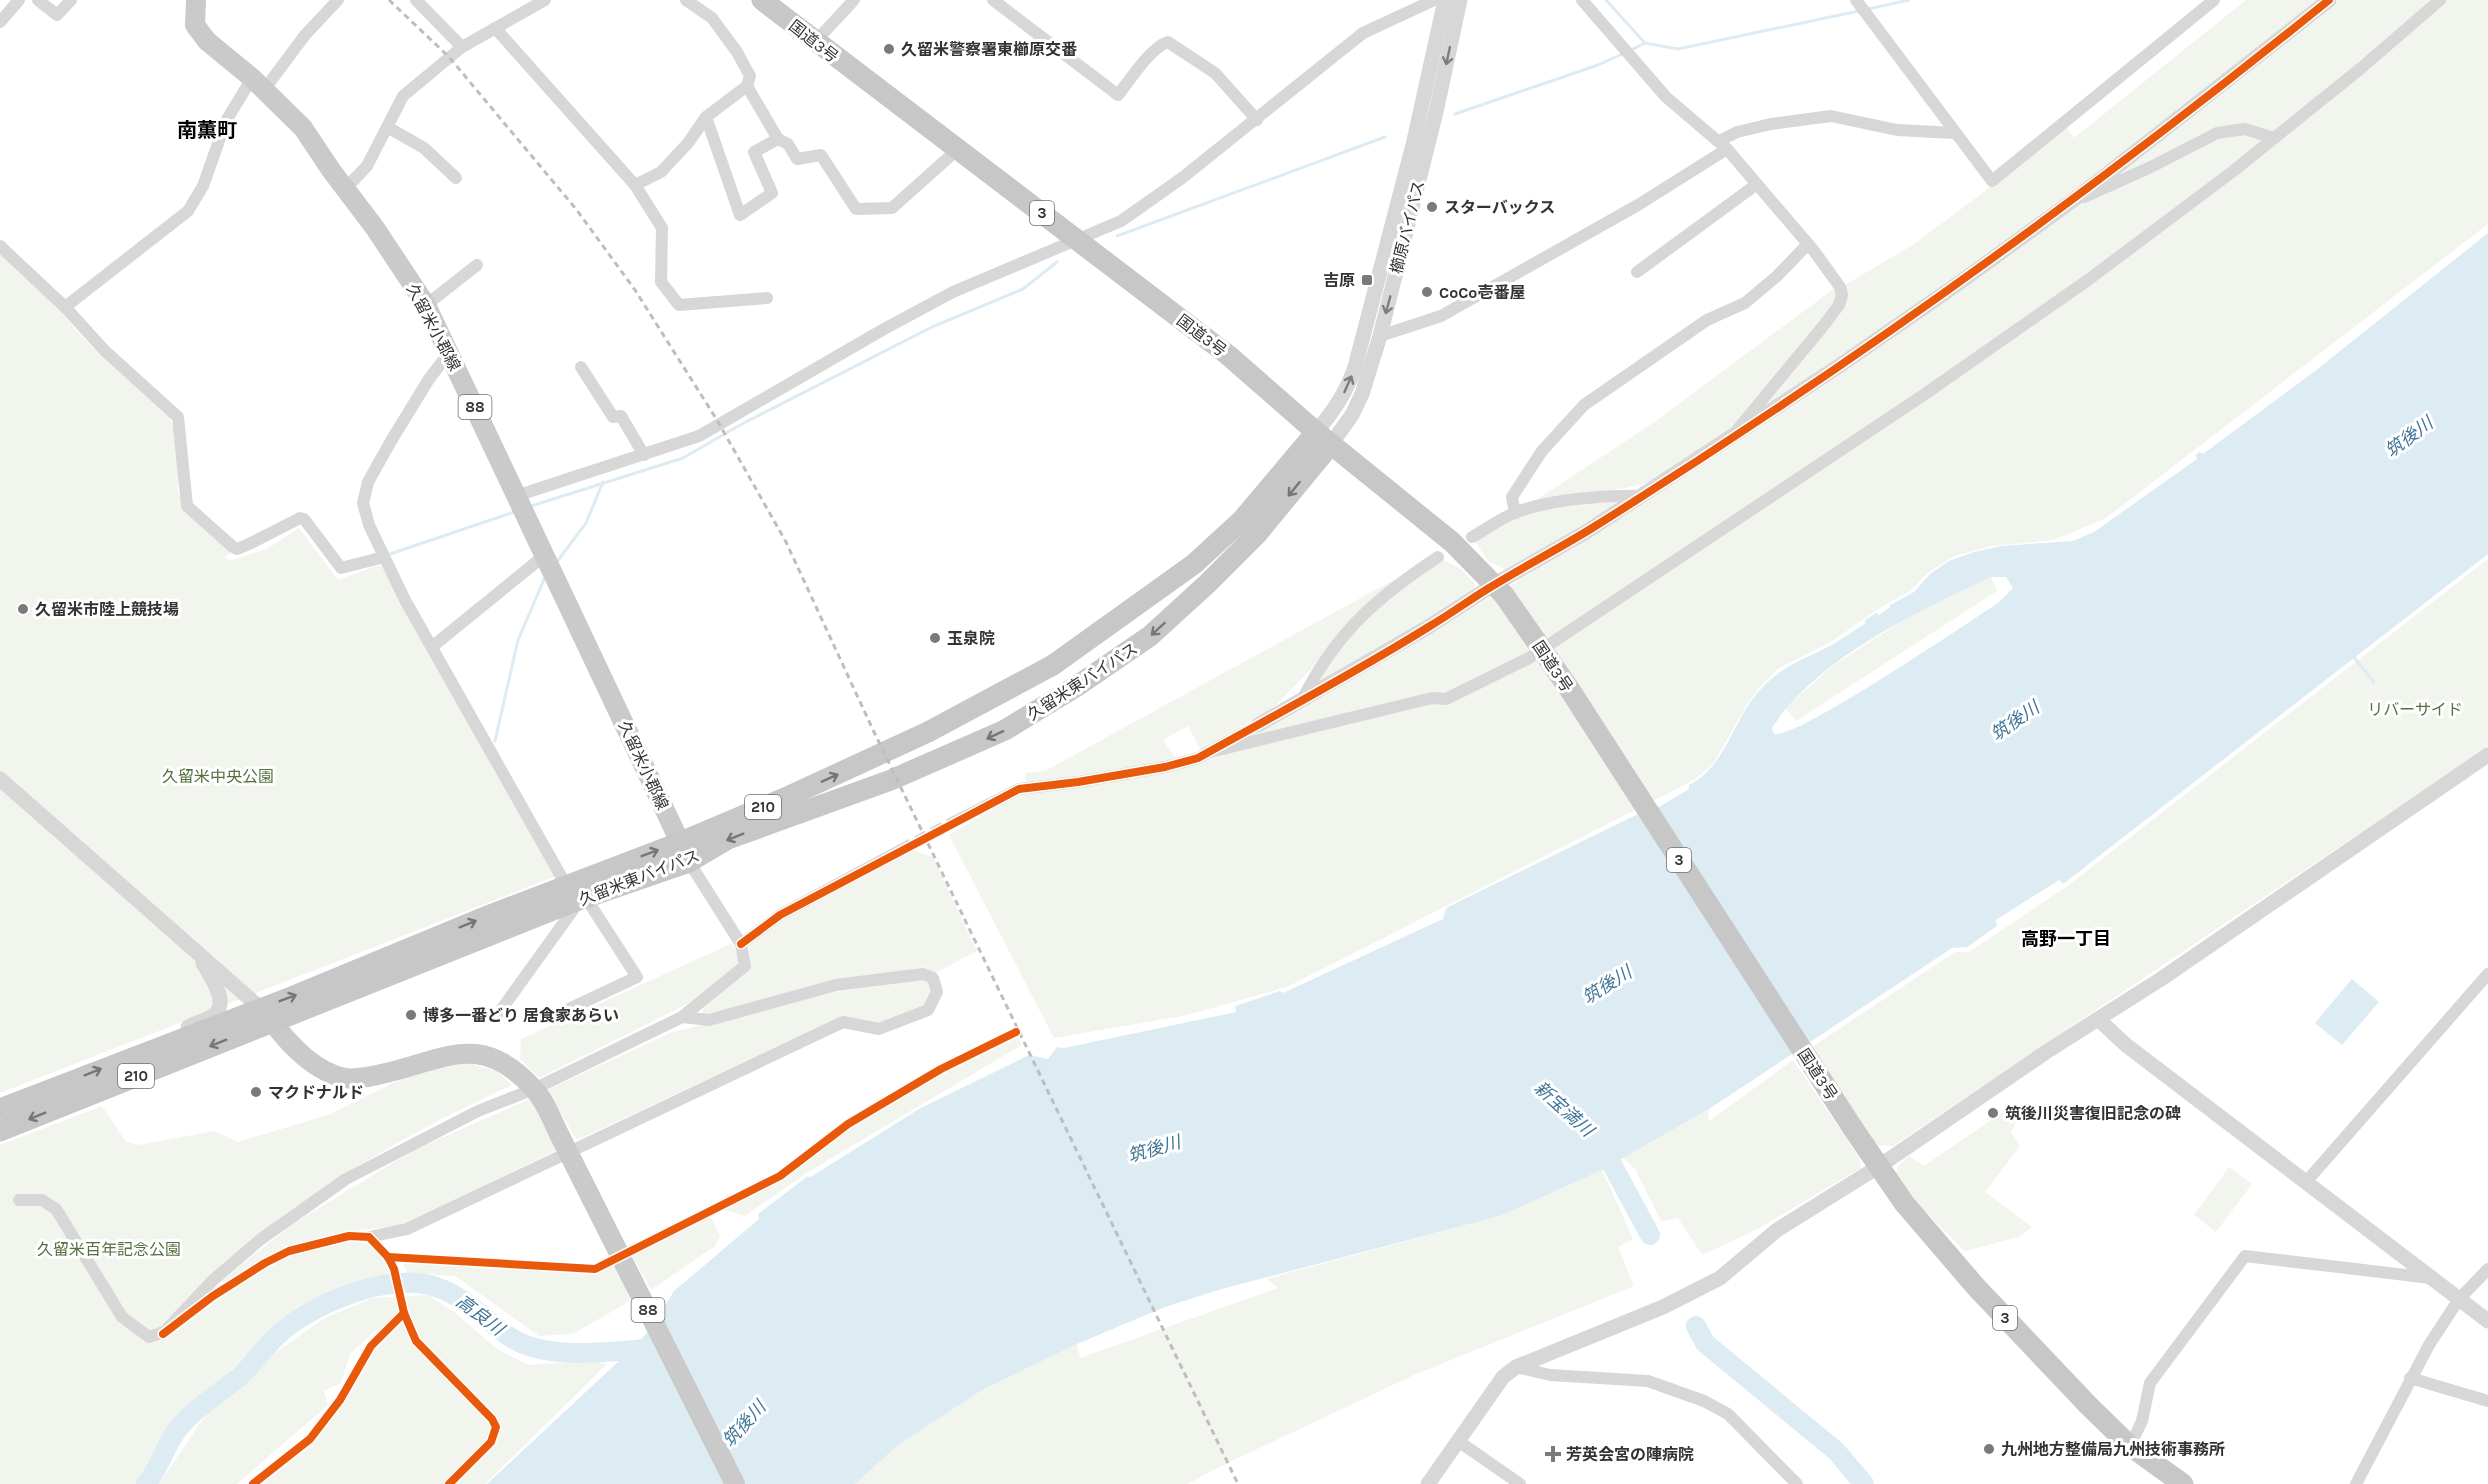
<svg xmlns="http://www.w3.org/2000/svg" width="2488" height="1484" viewBox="0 0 2488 1484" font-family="Karla,'Noto Sans JP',sans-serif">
<rect width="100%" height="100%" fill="#fff"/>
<g fill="#f1f5ed">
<polygon points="2246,0 2319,0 2136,146 1905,312 1749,420 1822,334 1845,285 1914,244 1980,195 2065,126 2074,138"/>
<polygon points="2321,0 2488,0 2488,224 2106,518 2054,540 1992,546 1954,556 1929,572 1910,591 1875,611 1831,642 1779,668 1758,689 1745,708 1713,764 1694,780 1289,986 1188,1015 1054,1038 949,835 1019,794 1199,763 1509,587 2064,215"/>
<polygon points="0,253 50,297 76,330 103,358 169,416 177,438 178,492 185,509 232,552 224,557 230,561 267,549 299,528 338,580 379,565 386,569 556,876 0,1093"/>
<polygon points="1835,288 1839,300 1725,436 1661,480 1626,488 1530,504 1656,421"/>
<path d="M1617,500L1618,504L1508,570L1489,562L1475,542C1484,536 1493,529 1502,524C1535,505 1579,503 1617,500Z"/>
<polygon points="2488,559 2488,747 1893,1146 1876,1145 1812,1047 1955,952 1969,952 2069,885"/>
<path d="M1443,560L1461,569L1475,584L1471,593L1319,682C1345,630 1392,587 1443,560Z"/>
<polygon points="1991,577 1997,591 1796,721 1785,708 1834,665 1921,609"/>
<polygon points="1397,578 1347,624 1313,667 1274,707 1201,751 1188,726 1163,740 1177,760 1030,785 1026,783 1025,773 1045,771"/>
<polygon points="911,850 933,857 977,951 935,973 923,967 847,982 703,1016 703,1008 751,969 749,943 791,911"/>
<polygon points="733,943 741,964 695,1000 539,1078 520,1059 521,1039"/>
<polygon points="922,978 928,982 931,996 923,1007 877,1024 843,1016 577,1140 547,1090 670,1033 825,994"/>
<polygon points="1017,1035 1022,1045 808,1172 745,1216 721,1209 781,1177 841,1133 929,1079"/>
<polygon points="1793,1060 1859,1157 1861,1168 1756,1230 1702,1255 1678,1218 1661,1221 1635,1169 1623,1158 1709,1109 1708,1122"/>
<path d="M468,1063L497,1071L512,1085C407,1133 306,1191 219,1267L220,1281L296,1222L414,1150L532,1098L557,1150L405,1225L353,1231L290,1248L230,1281L220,1282L192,1318L227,1293L285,1257L352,1241L369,1244L386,1258L388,1274L327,1293L259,1342L169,1431L145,1475L137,1484H0V1145L102,1106L126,1142L139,1145L214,1131L238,1142L328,1115L418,1071Z"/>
<polygon points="2016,1103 2022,1111 2011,1132 2020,1146 1985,1192 2032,1227 2019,1237 1965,1251 1915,1202 1896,1174 1898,1166 1909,1156 1924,1166"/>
<polygon points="2229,1167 2252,1184 2216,1232 2194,1215"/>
<polygon points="1602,1170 1633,1239 1618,1247 1634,1286 1414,1375 1215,1469 1188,1484 855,1484 897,1446 982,1390 1077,1344 1080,1358 1278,1288 1266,1279 1500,1216"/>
<polygon points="709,1214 720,1235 715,1246 651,1290 631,1253"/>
<polygon points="402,1262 592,1273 615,1262 630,1301 573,1334 539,1336 455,1276 408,1273"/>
<polygon points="428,1295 454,1312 497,1349 528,1365 595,1361 607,1364 485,1484 263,1484 310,1446 337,1412 364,1362 376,1346 377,1329 350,1354 341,1383 324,1391 328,1405 237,1484 159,1484 207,1413 250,1379 276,1352 325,1318 373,1298"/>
</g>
<g fill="#ddebf3" fill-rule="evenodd">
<path d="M2488,233V554L2063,884L2059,880L1996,920L1997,926L1967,947L1952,948L1709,1109L1602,1170L1500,1216L1222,1289L1165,1307L1077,1344L982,1390L897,1446L855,1484H487L636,1345L651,1328L674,1291L759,1219L758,1214L808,1176L809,1178L919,1109L1029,1055L1048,1059L1057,1047L1064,1048L1236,1012L1235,1006L1280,991L1283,993L1443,919L1446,908L1636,815L1659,807L1689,789V785C1726,767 1733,719 1760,690C1781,667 1800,661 1826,648C1840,641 1853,631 1866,623L1864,621L1876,613L1879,615L1890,607V605L1914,592L1930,574L1949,561L1974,552L2001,546L2073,541L2094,532L2197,459L2196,455L2199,452L2203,454L2315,371ZM1991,577H2006L2013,588L1998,603C1969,622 1795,740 1774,734L1772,728C1816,659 1918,611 1991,577Z"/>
<polygon points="2352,979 2379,1002 2342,1045 2315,1023"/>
</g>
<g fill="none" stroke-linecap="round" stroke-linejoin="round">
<g stroke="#ddebf3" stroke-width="3">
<polyline points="1606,0 1645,43"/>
<polyline points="1868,9 1909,0"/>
<polyline points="1631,50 1645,43 1678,49 1859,11"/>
<polyline points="1455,114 1598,65 1622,54"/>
<polyline points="1117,236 1385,137"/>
<polyline points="528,507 683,458 742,424 932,327 1023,289 1057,262"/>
<polyline points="390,554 517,511"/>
<polyline points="556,563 586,523 603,482"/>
<polyline points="2352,655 2374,682"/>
<polyline points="495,741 518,640 546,575"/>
</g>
<g stroke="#ddebf3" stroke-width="20">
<polyline points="1600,1142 1650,1235"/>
<polyline points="1696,1326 1705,1343 1836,1451 1864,1484"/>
<path d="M146,1484C159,1469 164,1449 175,1433C192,1409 218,1395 240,1376C253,1364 264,1348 277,1336C310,1304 390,1271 436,1287C465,1296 485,1320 510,1337C546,1362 615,1351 657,1348"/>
</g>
<polyline stroke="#d6d6d6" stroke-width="12" stroke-dasharray="12 6" stroke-linecap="butt" points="901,850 954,822"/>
<g stroke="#d7d7d7" stroke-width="12">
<polyline points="38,0 57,15 71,0"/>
<polyline points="416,0 462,47"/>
<path d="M993,0L1118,95C1130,80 1151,47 1168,42L1215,73L1257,120"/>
<polyline points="1582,0 1666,97 1727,149 1814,251 1840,287 1842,295 1839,305 1824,325 1738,429"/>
<polyline points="1856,0 1992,181 2214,0"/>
<polyline points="0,22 19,0"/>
<polyline points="495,28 635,185 662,228 661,282 679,305 767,298"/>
<polyline points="815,42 854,0"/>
<polyline points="747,86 778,139"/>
<polyline points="264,90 305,35 338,0"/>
<polyline points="706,117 740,215 772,193 754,152 778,139 788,144 797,159 821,155 856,209 892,208 958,149"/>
<polyline points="389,128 424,148 456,178"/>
<polyline points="1719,141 1737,132 1771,124 1831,116 1897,130 1955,133"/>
<polyline points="635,185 661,172 688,143 706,117 747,86 750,76 737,52 712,18 686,0"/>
<polyline points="346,188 367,166 403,96 462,47 545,0"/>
<polyline points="2084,197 2151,167 2217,133 2245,129 2274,138"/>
<polyline points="0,246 65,307 105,351 178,417 187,506 233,547 237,549 247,545 300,518 304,519 341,568 384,557"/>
<polyline points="1637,272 1757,184"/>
<polyline points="426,305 477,265"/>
<polyline points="65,307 188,211 203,186 226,121 252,78"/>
<polyline points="1380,336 1441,316 1638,205 1727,149"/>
<polyline points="449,353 429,379 391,441 368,482 363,503 369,525 405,600 566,885"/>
<polyline points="581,367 613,417 621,416 644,455"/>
<polyline points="516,496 699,436 884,329 953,292 1121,221 1182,178 1363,33 1434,0"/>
<polyline points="1515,513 1512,497 1542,451 1584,405 1707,320 1745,303 1777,276 1808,244"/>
<path d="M1472,537C1486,529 1501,518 1517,512C1552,499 1605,495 1641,496"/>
<polyline points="433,646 545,555"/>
<path d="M1303,698C1337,632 1377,597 1438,557"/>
<polyline points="1206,753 1432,698 1446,699 1529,658 1925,394 2088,280 2232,172 2360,69 2440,0"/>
<polyline points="954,822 1019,789 1078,782 1165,767 1198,758 1258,725"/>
<polyline points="741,944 780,915 901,850"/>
<polyline points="569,1009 637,977 586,898"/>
<polyline points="496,1017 578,903"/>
<polyline points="2306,1182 2488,974"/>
<polyline points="19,1200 42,1200 56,1209 122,1317 149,1337 164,1332 213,1280 261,1239 346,1179 478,1111 534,1089 682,1017 745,966 741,944 689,862"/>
<polyline points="369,1237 407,1229 843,1022 879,1029 928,1010 937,992 933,978 923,974 836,985 709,1020 682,1017"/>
<polyline points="1516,1367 1550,1375 1648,1381 1704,1401 1728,1414 1797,1484"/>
<polyline points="2410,1378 2488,1401"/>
<polyline points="1458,1441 1520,1484"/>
<polyline points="2130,1446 2142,1421 2150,1383 2245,1256 2431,1278"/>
<polyline points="2356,1484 2429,1345 2459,1299 2488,1269"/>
</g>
<g stroke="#d7d7d7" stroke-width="15">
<path d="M1316,432C1333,412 1346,393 1355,367L1413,145L1445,0"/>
<polyline points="1331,444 1352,415 1362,394 1380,336 1436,112 1460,0"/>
<polyline points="1258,725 1428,627 1495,584 1586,532 1839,366 1956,285 2083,193 2329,0"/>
<polyline points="0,779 266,1013"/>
<polyline points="2098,1019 2126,1045 2488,1321"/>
<path d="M188,1027C196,1023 206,1020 214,1015C230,1002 210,976 203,963"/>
<polyline points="1428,1484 1503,1377 1516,1367 1663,1307 1720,1278 1777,1230 1878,1167 2046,1052 2161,979 2488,755"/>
</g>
<g stroke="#cacaca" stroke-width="20">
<polyline points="196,0 195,25 207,41 252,78 303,128 331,170 375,228 426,305 687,857"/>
<path d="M273,1023C291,1046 315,1072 345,1078C358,1080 373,1076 386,1073C446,1059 481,1031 533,1088C545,1100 552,1120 560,1136"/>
</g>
<g stroke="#c7c7c7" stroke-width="21">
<polyline points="762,0 1228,355 1316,432 1452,542 1504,595"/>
<polyline points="0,1109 294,996 490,915 681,842 785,798 928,732 1053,665 1194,564 1242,520 1316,432"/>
<polyline points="1852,1127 1904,1203 1976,1287 2088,1405 2130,1446 2183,1484"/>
<polyline points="0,1131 573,902 689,862 728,839 891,780 1005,730 1077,686 1150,636 1207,584 1257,534 1331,444"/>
</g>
<polyline stroke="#bebebe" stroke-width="3" stroke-dasharray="6 4.5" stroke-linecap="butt" points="389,0 449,57 576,209 635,290 717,420 786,542 874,732 1238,1484"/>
<polyline stroke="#cacaca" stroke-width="20" points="560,1136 735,1484"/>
<polyline stroke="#c7c7c7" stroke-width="21" points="1504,595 1568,687 1852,1127"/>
<g stroke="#fff" stroke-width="11">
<g id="cycleway">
<path d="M741,944L780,915L1019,789L1078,782L1165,767L1198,758C1275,715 1355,673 1430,626C1452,613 1472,598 1494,585C1525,566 1558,549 1589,530C1847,369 2093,191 2329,0"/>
<polyline points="388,1257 595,1269 780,1176 848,1124 941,1069 1016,1032"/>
<polyline points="163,1334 213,1296 265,1263 289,1251 349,1236 369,1237 388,1257 394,1269 404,1313 416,1341 492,1419 496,1427 491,1442 449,1484"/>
<polyline points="253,1484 310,1439 340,1400 371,1346 404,1313"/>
</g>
</g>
<use href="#cycleway" stroke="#e8590c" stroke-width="8"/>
</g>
<defs><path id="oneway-shaft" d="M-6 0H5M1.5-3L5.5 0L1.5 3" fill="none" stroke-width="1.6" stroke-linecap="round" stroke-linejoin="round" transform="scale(1.5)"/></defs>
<g stroke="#7d7d7d">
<use href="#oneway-shaft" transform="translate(1448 56) rotate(102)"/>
<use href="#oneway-shaft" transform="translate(1388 305) rotate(105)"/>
<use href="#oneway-shaft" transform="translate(1348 384) rotate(-66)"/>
</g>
<g stroke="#767676">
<use href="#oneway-shaft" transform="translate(1294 489) rotate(129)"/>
<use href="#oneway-shaft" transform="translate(1158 629) rotate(138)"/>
<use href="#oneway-shaft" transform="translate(995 735) rotate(155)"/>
<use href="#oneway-shaft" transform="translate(830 778) rotate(-24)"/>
<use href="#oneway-shaft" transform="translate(735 837) rotate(158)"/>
<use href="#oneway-shaft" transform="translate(650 853) rotate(-21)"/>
<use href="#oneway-shaft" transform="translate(468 924) rotate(-22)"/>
<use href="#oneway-shaft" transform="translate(288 998) rotate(-21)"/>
<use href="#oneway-shaft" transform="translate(218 1043) rotate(158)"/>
<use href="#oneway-shaft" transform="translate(93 1072) rotate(-22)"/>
<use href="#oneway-shaft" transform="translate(37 1116) rotate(158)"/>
</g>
<g fill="#7a7a7a" stroke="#fff" stroke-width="2">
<circle cx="889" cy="49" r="6"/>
<circle cx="1432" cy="207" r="6"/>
<rect x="1361" y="274" width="12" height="12" rx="3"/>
<circle cx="1427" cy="292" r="6"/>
<circle cx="23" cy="609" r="6"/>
<circle cx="935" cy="638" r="6"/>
<circle cx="411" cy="1015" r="6"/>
<circle cx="256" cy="1092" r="6"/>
<circle cx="1993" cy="1113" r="6"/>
<circle cx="1989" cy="1449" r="6"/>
<path d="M1550 1445h6v6h6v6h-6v6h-6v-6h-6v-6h6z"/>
</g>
<g text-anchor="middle" stroke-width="6" stroke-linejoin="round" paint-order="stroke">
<g fill="#fff" stroke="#707070" stroke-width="1.5">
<rect x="1030" y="201" width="24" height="24" rx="4.5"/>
<rect x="458.5" y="395" width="33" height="24" rx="4.5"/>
<rect x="745" y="795" width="36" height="24" rx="4.5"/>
<rect x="1667" y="848" width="24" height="24" rx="4.5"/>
<rect x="118" y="1064" width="36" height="24" rx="4.5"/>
<rect x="631.5" y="1298" width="33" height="24" rx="4.5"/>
<rect x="1993" y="1306" width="24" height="24" rx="4.5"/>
</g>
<g font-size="15" font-weight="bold" fill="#333">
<text x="1042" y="218">3</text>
<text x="475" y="412">88</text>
<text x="763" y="812">210</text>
<text x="1679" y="865">3</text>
<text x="136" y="1081">210</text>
<text x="648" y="1315">88</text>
<text x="2005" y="1323">3</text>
</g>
<g font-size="16" fill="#333" stroke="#fff">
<text transform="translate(814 41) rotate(38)" y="6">国道3号</text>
<text transform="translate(1407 227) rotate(-76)" y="6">櫛原バイパス</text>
<text transform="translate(434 327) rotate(62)" y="6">久留米小郡線</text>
<text transform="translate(1202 335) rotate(37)" y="6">国道3号</text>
<text transform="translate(1553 666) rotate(56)" y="6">国道3号</text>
<text transform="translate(1082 681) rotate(-33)" y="6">久留米東バイパス</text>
<text transform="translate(644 765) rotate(65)" y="6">久留米小郡線</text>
<text transform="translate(639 877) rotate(-21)" y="6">久留米東バイパス</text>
<text transform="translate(1818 1074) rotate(57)" y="6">国道3号</text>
</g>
<g font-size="16" font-weight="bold" fill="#333" stroke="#fff" text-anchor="start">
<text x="901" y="55">久留米警察署東櫛原交番</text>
<text x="1444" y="213">スターバックス</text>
<text x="1355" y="286" text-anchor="end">吉原</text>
<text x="1439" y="298">CoCo壱番屋</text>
<text x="35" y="615">久留米市陸上競技場</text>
<text x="947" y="644">玉泉院</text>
<text x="423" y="1021">博多一番どり 居食家あらい</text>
<text x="268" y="1098">マクドナルド</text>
<text x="2005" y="1119">筑後川災害復旧記念の碑</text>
<text x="2001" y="1455">九州地方整備局九州技術事務所</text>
<text x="1566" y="1460">芳英会宮の陣病院</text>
</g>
<g font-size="16" fill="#56703f" stroke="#fff">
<text x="2415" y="715">リバーサイド</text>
<text x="218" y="782">久留米中央公園</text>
<text x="109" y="1255">久留米百年記念公園</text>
</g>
<g font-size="18" font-style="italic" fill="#3f7597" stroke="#fff">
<text transform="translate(2409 437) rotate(-37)" y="6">筑後川</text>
<text transform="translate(2015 721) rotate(-35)" y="6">筑後川</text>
<text transform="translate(1607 985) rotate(-32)" y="6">筑後川</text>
<text transform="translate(1564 1109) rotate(42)" y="6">新宝満川</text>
<text transform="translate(1154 1149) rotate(-16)" y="6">筑後川</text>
<text transform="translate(480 1315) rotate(37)" y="6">高良川</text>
<text transform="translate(744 1424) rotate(-48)" y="6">筑後川</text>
</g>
<g font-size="18" font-weight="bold" fill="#000" stroke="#fff">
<text x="2066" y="945">高野一丁目</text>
</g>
<g font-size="20" font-weight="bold" fill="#000" stroke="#fff">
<text x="207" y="137">南薫町</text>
</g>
</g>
</svg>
